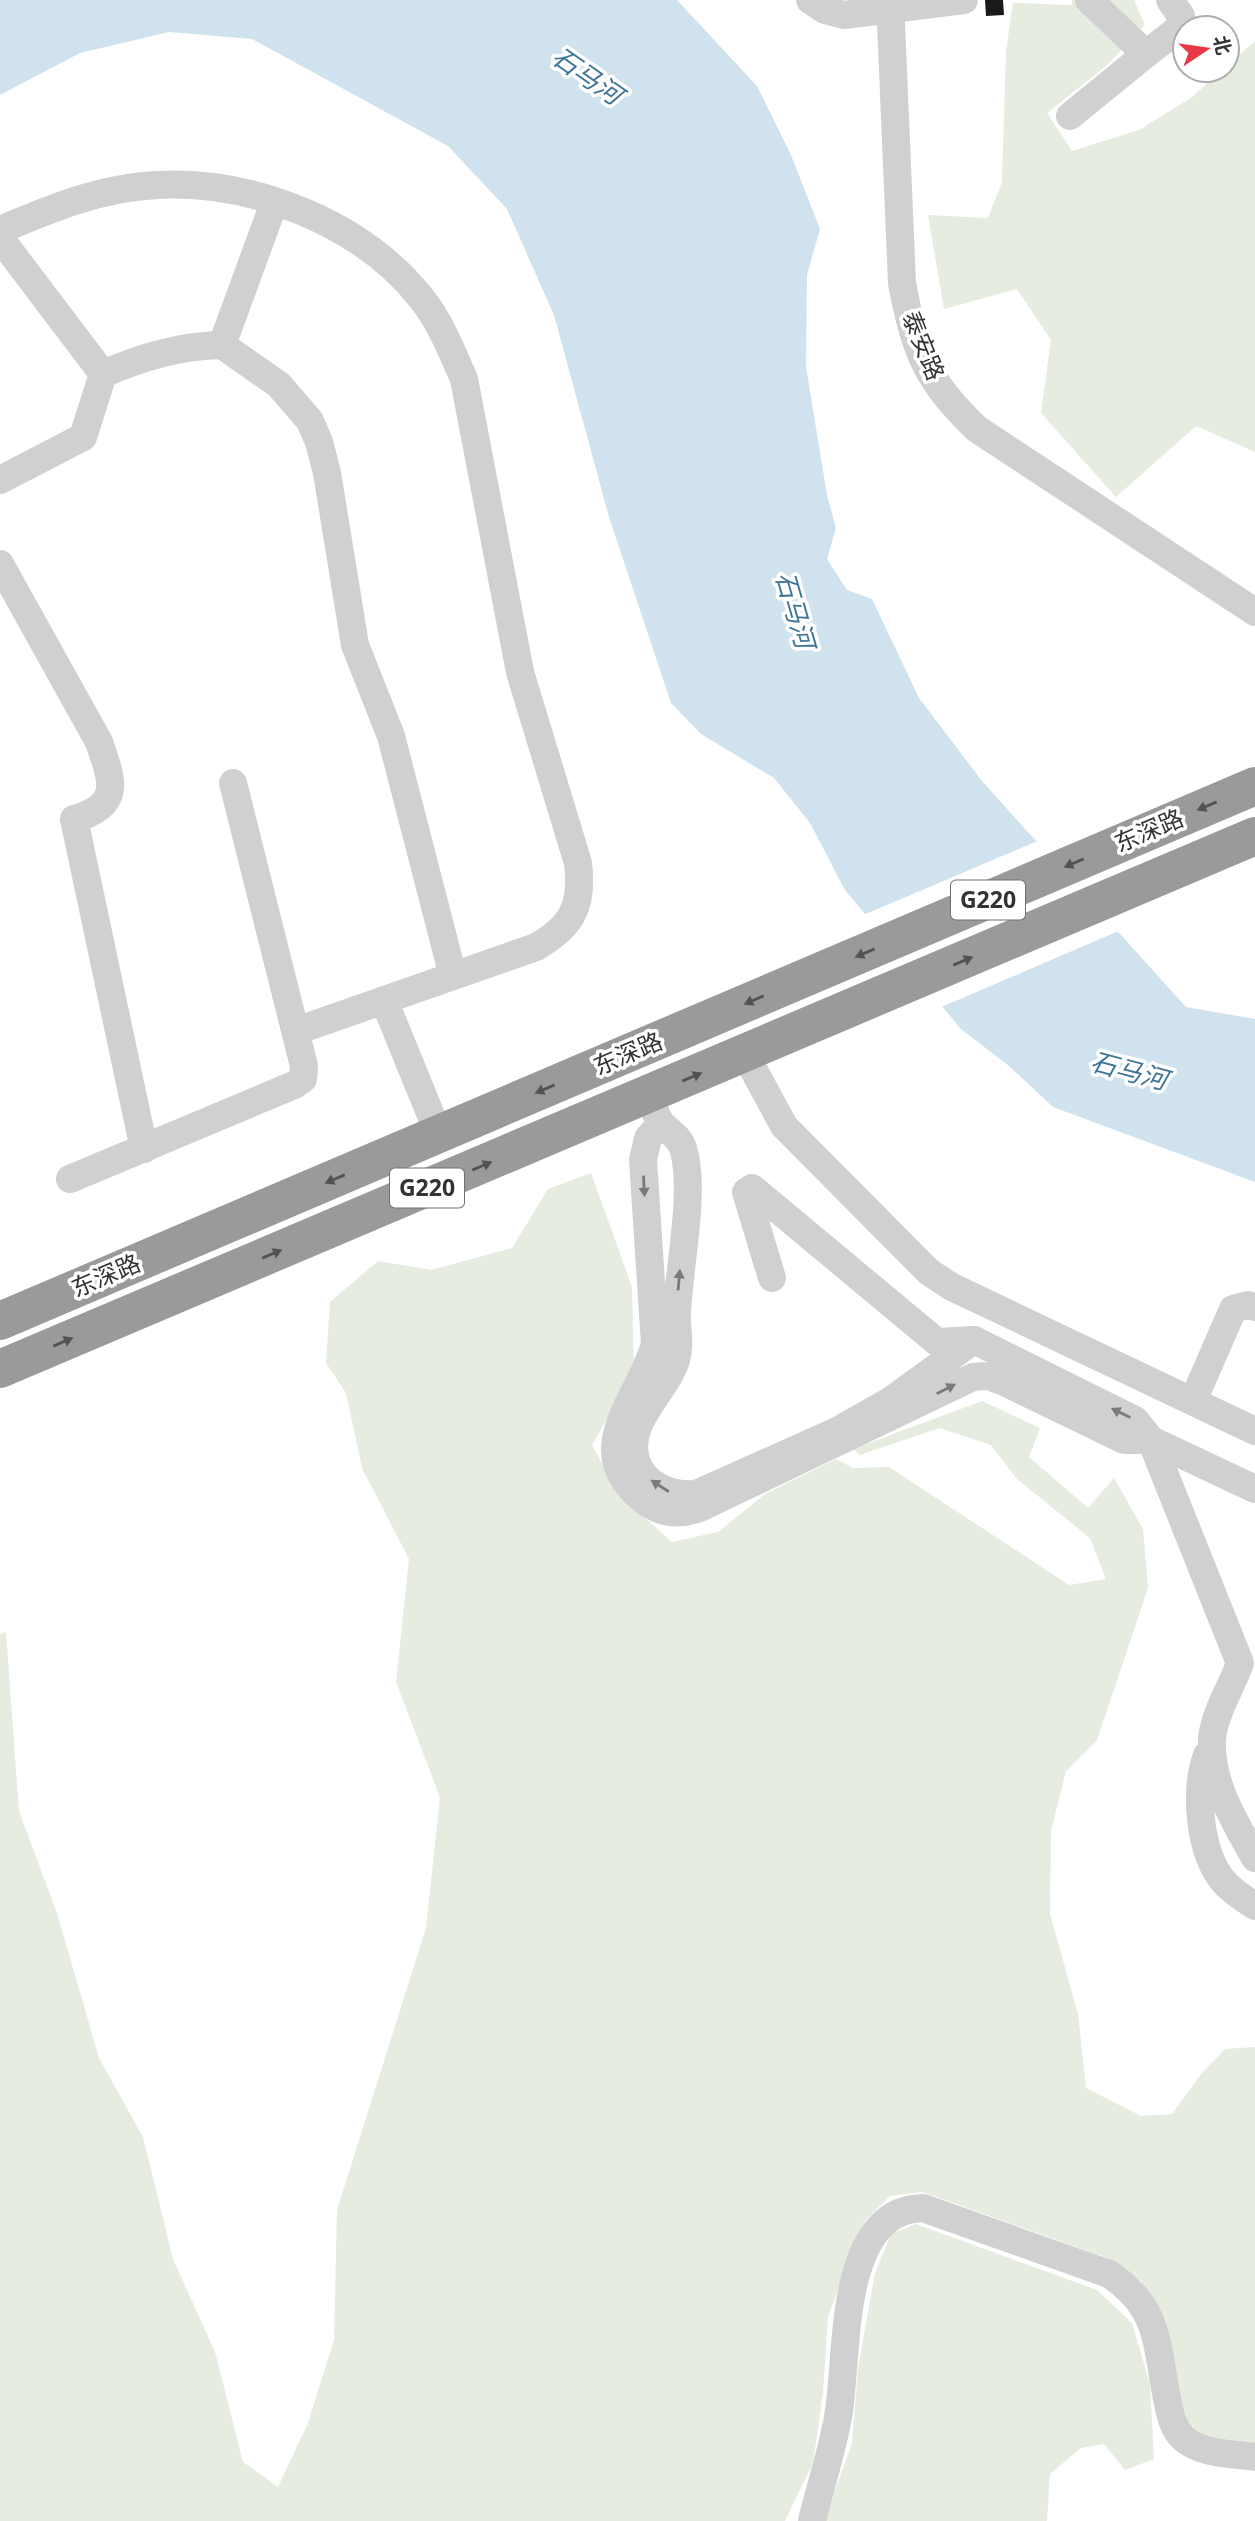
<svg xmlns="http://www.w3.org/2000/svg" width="1255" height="2521" viewBox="0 0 1255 2521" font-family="'Open Sans','Noto Sans SC',sans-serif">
<rect width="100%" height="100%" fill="#fff"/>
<g fill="#e6ecdf">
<polygon points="1072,0 1134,0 1145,25 1106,66 1047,113 1072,151 1139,130 1191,98 1222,70 1227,70 1227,66 1255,41 1255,452 1196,426 1116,497 1041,413 1051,340 1017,289 944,309 928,215 988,218 1002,182 1006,51 1013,3 1072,5"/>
<polygon points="591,1173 632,1287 634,1371 592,1445 619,1495 672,1542 718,1532 765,1494 836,1459 853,1468 889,1467 1069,1585 1106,1579 1090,1538 1017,1479 991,1445 939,1428 860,1455 853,1449 982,1401 1040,1428 1029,1457 1088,1508 1114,1478 1143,1529 1148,1588 1097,1740 1066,1771 1051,1831 1050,1914 1078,2014 1086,2088 1141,2116 1172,2114 1202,2073 1225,2049 1255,2047 1255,2448 1202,2437 1186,2422 1161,2323 1141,2281 1107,2258 923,2192 890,2196 864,2222 828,2317 823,2393 813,2463 785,2521 0,2521 0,1634 6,1632 19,1811 57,1913 99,2058 143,2137 173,2259 215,2352 243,2462 278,2487 308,2423 334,2340 337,2210 426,1928 440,1797 396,1682 409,1559 362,1468 346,1393 326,1363 330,1302 378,1261 431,1270 512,1248 548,1189"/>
<polygon points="916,2224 1097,2290 1132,2323 1150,2384 1154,2459 1125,2470 1104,2444 1081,2448 1050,2474 1047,2521 824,2521 852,2443 858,2368 875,2273 891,2234"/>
</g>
<polygon fill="#cfe2ee" points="0,0 677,0 757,86 791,155 820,229 807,275 806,367 827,495 836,528 827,559 847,590 872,599 919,698 982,781 1186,1007 1255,1019 1255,1182 1053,1107 1009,1066 961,1029 845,890 810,823 774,778 701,734 671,703 609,517 554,315 507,209 448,146 252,39 169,32 80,53 0,95"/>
<polygon fill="#fff" points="1040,840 1121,930 939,1008 861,916"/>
<polygon fill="#1a1a1a" points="985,0 1003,0 1004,15 986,16"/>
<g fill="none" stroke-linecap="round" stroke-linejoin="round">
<g stroke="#d0d0d0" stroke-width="28">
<polyline points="810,0 825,10 844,15 964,0"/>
<path d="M890,0L902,283C914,350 927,382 977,429L1255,612"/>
<polyline points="1089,0 1146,54 1182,26 1181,16 1170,0"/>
<polyline points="1070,116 1146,54"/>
<path d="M0,230C50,209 102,187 158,185C254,180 363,224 422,299C441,323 452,352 464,379L520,672L578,863C583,905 573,926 536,947L296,1031"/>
<polyline points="0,238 103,374 83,437 0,480"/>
<polyline points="222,345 279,385 310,421 319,442 327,473 355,645 391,736 453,976"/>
<path d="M103,374C142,357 179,346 222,345L274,203"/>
<path d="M0,564L99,742C113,782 122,805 74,819L144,1149"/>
<polyline points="384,1000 439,1135"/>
<polyline points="745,1054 784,1126 929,1272 952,1287 1255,1431"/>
<path d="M650,1095C653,1104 656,1118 662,1124C670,1133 679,1136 683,1148C696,1189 679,1267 677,1312C676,1328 681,1344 676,1360C665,1394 625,1421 636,1460C644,1486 672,1496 696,1494L837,1431L890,1401L974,1340L1135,1420L1151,1440H1124L1004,1382L988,1376L973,1377L700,1508C677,1516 660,1514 641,1498C582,1448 640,1399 655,1344L643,1160L648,1138L661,1124"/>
<polyline points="70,1179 294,1085 303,1079 304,1066 233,783"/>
<polyline points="772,1278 746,1192 752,1188 937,1342 974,1340"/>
<polyline points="1193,1401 1233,1309 1248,1305 1255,1307"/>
<path d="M1151,1440L1240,1663C1232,1686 1213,1716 1212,1740C1210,1783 1235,1822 1255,1858"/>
<polyline points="1151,1440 1255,1489"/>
<path d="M1207,1755C1194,1790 1199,1853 1224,1882C1233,1892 1244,1899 1255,1906"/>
<path d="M812,2521C820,2487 832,2452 838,2417C849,2359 836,2210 923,2208L1109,2274C1160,2308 1156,2343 1167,2399C1170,2413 1172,2427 1183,2438C1200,2454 1234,2454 1255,2457"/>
</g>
<g stroke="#9a9a9a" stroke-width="38">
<polyline points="0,1321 1255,786"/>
<polyline points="0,1369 1255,836"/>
</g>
</g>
<defs><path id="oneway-solid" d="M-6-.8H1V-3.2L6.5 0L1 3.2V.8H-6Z" transform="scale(1.75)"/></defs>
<g fill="#525252">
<use href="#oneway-solid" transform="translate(1207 806) rotate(157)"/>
<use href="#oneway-solid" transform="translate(1074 863) rotate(157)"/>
<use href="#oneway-solid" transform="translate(865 953) rotate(157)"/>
<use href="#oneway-solid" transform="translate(963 961) rotate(-23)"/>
<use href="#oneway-solid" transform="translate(754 1000) rotate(157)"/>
<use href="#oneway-solid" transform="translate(692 1077) rotate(-23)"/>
<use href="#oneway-solid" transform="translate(545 1089) rotate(157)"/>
<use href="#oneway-solid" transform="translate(482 1166) rotate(-23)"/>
<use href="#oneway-solid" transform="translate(335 1179) rotate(157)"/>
<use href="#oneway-solid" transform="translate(272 1254) rotate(-23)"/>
<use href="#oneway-solid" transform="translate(63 1342) rotate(-23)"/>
</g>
<g fill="#7a7a7a">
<use href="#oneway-solid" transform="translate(644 1186) rotate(87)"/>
<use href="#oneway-solid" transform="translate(679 1280) rotate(-85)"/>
<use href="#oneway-solid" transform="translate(946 1389) rotate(-27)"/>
<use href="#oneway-solid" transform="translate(1121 1413) rotate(-154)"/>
<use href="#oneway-solid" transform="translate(660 1486) rotate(-147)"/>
</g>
<g text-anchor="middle" stroke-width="7" stroke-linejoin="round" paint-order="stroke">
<g fill="#fff" stroke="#707070" stroke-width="2">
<rect x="951" y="880.5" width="74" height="39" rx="5"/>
<rect x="390" y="1168.5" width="74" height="39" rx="5"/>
</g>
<g font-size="23" font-weight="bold" fill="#333">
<text x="988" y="908">G220</text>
<text x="427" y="1196">G220</text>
</g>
<g font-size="24" fill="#333" stroke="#fff">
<text transform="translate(923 346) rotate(68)" y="8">泰安路</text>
<text transform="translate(1149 831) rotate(-23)" y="8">东深路</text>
<text transform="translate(628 1054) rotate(-23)" y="8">东深路</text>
<text transform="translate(106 1276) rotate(-23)" y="8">东深路</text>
</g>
<g font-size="26" font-style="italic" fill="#3f7597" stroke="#fff">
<text transform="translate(587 76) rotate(35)" y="9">石马河</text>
<text transform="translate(795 610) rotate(74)" y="9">石马河</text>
<text transform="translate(1129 1071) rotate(15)" y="9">石马河</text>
</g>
</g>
<g transform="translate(1206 49) rotate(77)"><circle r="33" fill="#ffffff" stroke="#adadad" stroke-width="2"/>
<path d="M0-5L12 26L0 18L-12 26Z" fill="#e63946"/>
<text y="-10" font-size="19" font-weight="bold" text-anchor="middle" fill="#333333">北</text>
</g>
</svg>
